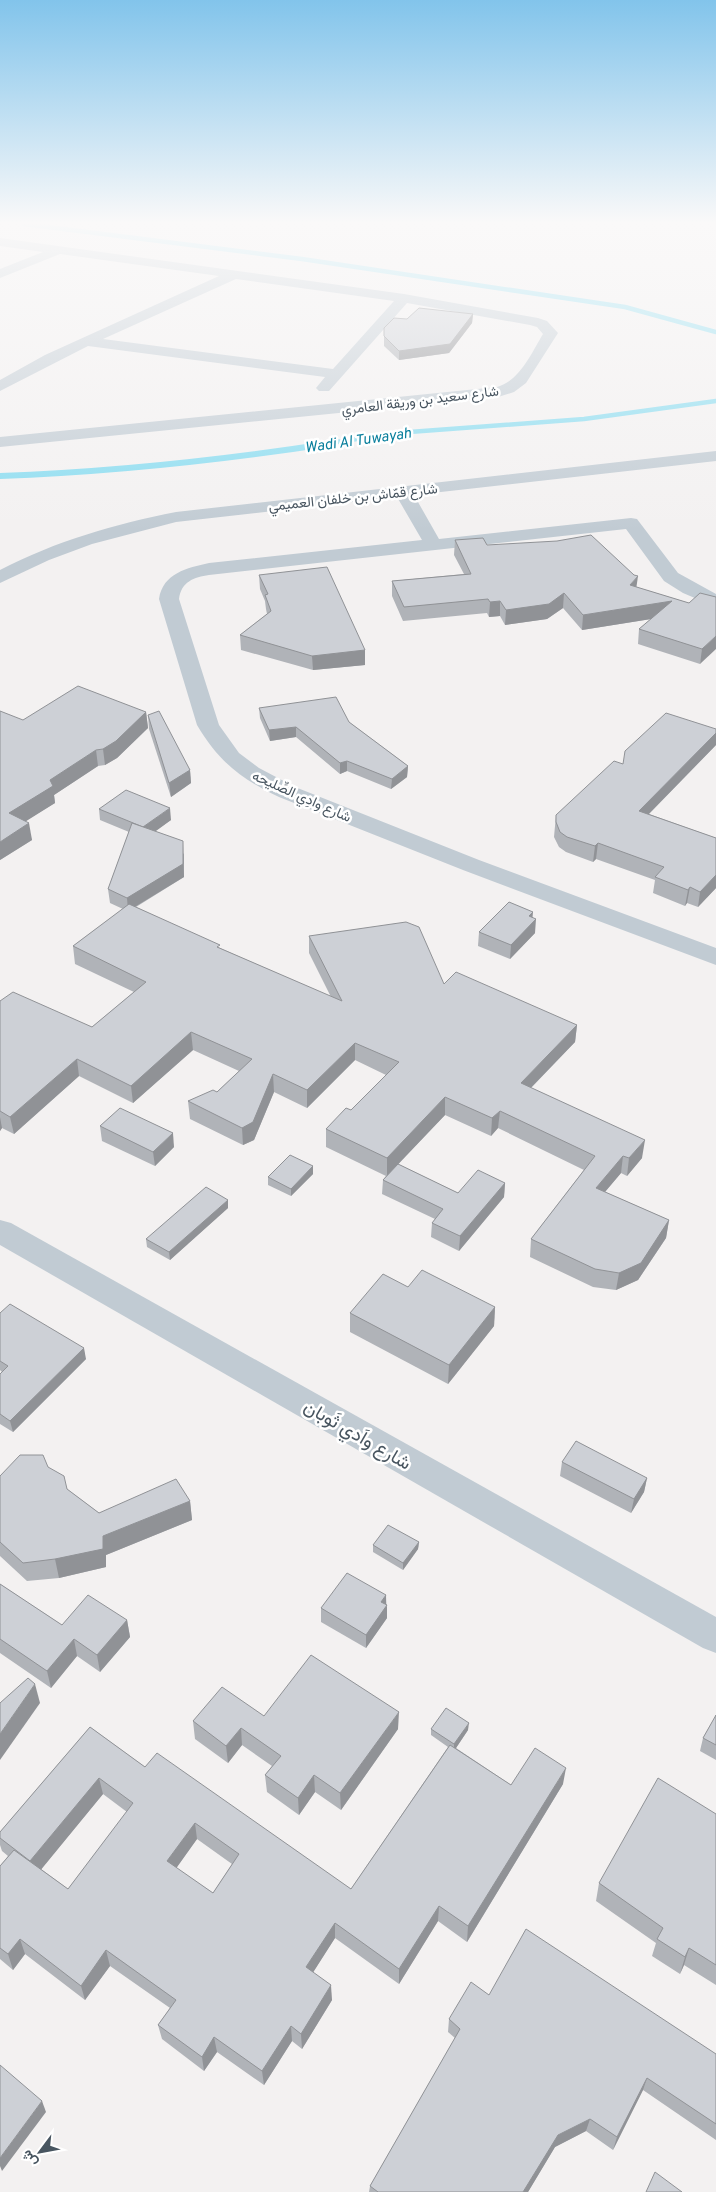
<svg xmlns="http://www.w3.org/2000/svg" width="716" height="2192" viewBox="0 0 716 2192" font-family="Overpass,Vazirmatn,sans-serif">
<rect width="100%" height="100%" fill="#f3f1f1"/>
<g fill="none" stroke-linecap="round" stroke-linejoin="round">
<g stroke="#8adcf0" stroke-width="4.5">
<polyline points="24,224 302,259 625,307 716,332"/>
<polyline points="324,444 396,433 584,419 716,401"/>
</g>
<path stroke="#8adcf0" stroke-width="6" d="M0,476C111,472 223,460 333,443"/>
<g fill="#c1cbd3" fill-rule="evenodd">
<path d="M0,238L404,294L538,318L547,321L558,333L526,383L514,392L498,397L0,447V437L497,387C520,381 532,352 543,334L537,327L530,325L407,303L329,391H319L316,388L325,377L88,346L0,391V380L45,355L219,276L60,254L0,278V269L43,252L0,246ZM236,279L394,301L333,369L103,339Z"/>
<path d="M716,451V461L414,495L439,539L631,518L637,519L678,573L716,594V607L683,593L664,581L626,529L209,575C194,577 181,582 179,599L219,725L239,753L259,768L295,787L479,860L716,948V965L463,870L279,797C241,779 219,762 197,725L159,599C163,573 187,568 209,563L422,540L397,497L176,522L92,544L49,560L0,583V570C56,541 115,524 176,512Z"/>
<polygon points="0,1220 11,1223 716,1617 716,1653 703,1648 0,1245"/>
</g>
</g>
<g fill="#b0b3b8" fill-rule="evenodd">
<polygon points="473,314 472,323 449,353 399,360 384,346 384,328 407,319"/>
<polygon points="455,540 487,545 636,587 689,603 716,597 700,664 638,644 639,629 651,619 582,630 563,608 547,619 505,625 500,616 489,617 487,613 403,621 392,596 392,581 464,574 454,555"/>
<polygon points="259,575 365,650 365,665 313,670 241,650 240,635 267,614 266,609 265,601 260,589"/>
<polygon points="259,708 349,722 408,766 407,777 391,789 347,771 340,774 296,737 270,741 260,718"/>
<polygon points="146,712 148,728 117,758 105,765 98,766 54,795 55,803 25,821 32,840 0,860 23,720"/>
<polygon points="148,715 190,770 191,783 171,797 149,729"/>
<polygon points="716,745 649,814 716,838 716,888 698,907 687,903 685,906 653,893 655,880 596,859 593,862 566,852 559,847 554,837 556,815 623,764"/>
<polygon points="99,809 171,820 155,831 184,854 184,877 136,907 220,948 331,997 309,953 309,936 444,984 577,1025 575,1042 531,1088 642,1158 627,1176 621,1173 605,1192 669,1220 666,1238 638,1280 616,1290 593,1287 530,1257 531,1239 584,1170 498,1128 491,1136 445,1115 398,1164 458,1193 505,1183 504,1197 459,1251 431,1237 432,1223 435,1219 382,1194 383,1180 386,1176 326,1147 326,1129 351,1110 386,1075 355,1060 307,1108 274,1092 254,1140 243,1145 190,1119 188,1101 217,1092 239,1071 193,1050 133,1103 79,1076 14,1134 2,1128 0,1131 0,1001 92,1027 134,992 75,964 73,946 123,909 110,903 108,889 129,832 100,820"/>
<polygon points="533,918 535,933 510,959 478,946 479,932"/>
<polygon points="100,1126 174,1147 155,1166 102,1141"/>
<polygon points="313,1166 313,1174 291,1196 268,1185 268,1177"/>
<polygon points="228,1200 228,1208 170,1260 147,1247 146,1239"/>
<polygon points="408,1287 495,1307 494,1326 448,1384 350,1332 350,1313"/>
<polygon points="0,1313 86,1359 13,1432 0,1424 0,1374 2,1372 0,1370"/>
<polygon points="562,1462 647,1478 644,1492 631,1513 560,1476"/>
<polygon points="48,1467 67,1489 99,1513 190,1501 192,1520 106,1555 106,1567 59,1578 27,1581 0,1556 0,1476"/>
<polygon points="419,1542 418,1549 403,1570 373,1552 373,1545"/>
<polygon points="0,1584 62,1625 127,1620 130,1637 100,1672 77,1656 51,1688 0,1653"/>
<polygon points="386,1595 387,1618 366,1648 321,1622 321,1608"/>
<polygon points="716,1715 716,1760 700,1751 703,1738"/>
<polygon points="264,1716 398,1729 341,1810 315,1792 299,1815 267,1792 265,1775 272,1766 242,1745 228,1763 195,1739 193,1721"/>
<path d="M90,1727L145,1767L351,1889L448,1747L431,1735V1729L468,1730L456,1748L511,1785L563,1784L467,1942L438,1921L399,1984L335,1938L313,1972L332,2000L302,2049L292,2041L264,2085L217,2052L204,2071L162,2039L158,2025L170,2008L110,1966L85,2000L25,1954L13,1970L0,1959V1866L8,1856L2,1851L0,1845V1832ZM103,1794L127,1812L68,1889L41,1869ZM197,1839L232,1864L213,1893L176,1868Z"/>
<polygon points="716,1814 716,1985 684,1965 680,1974 652,1956 656,1943 596,1901 599,1883"/>
<polygon points="489,1995 716,2054 716,2140 643,2090 613,2150 586,2131 555,2147 528,2192 369,2192 370,2186 455,2038 448,2032 449,2019"/>
</g>
<g fill="#909296">
<polygon points="473,314 472,323 449,353 399,360 399,351"/>
<polygon points="638,576 636,590 630,585"/>
<polygon points="564,593 563,608 547,619 505,625 506,610"/>
<polygon points="500,601 500,616 489,617 490,602"/>
<polygon points="672,601 670,616 582,630 583,615"/>
<polygon points="716,636 716,649 700,664 702,649"/>
<polygon points="365,650 365,665 313,670 312,656"/>
<polygon points="146,712 148,728 117,758 105,765 103,749"/>
<polygon points="296,727 296,737 270,741 269,730"/>
<polygon points="716,733 716,745 637,826 639,811"/>
<polygon points="96,750 98,766 54,795 55,803 12,830 9,813 50,780"/>
<polygon points="347,761 347,771 340,774 340,763"/>
<polygon points="408,766 407,777 391,789 392,779"/>
<polygon points="190,770 191,783 171,797 169,783"/>
<polygon points="170,808 171,820 145,839 143,827"/>
<polygon points="29,823 32,840 0,860 0,842"/>
<polygon points="183,841 184,877 128,911 127,898"/>
<polygon points="598,843 596,859 593,862 595,846"/>
<polygon points="716,875 716,888 698,907 700,892"/>
<polygon points="690,887 687,903 685,906 688,890"/>
<polygon points="533,912 532,923 536,919 535,933 510,959 511,945 529,916"/>
<polygon points="577,1025 575,1042 519,1100 521,1083"/>
<polygon points="191,1032 193,1050 133,1103 131,1086"/>
<polygon points="355,1043 355,1060 307,1108 307,1090"/>
<polygon points="77,1059 79,1076 14,1134 10,1117"/>
<polygon points="273,1074 274,1092 254,1140 243,1145 242,1128"/>
<polygon points="445,1097 445,1115 387,1176 387,1158"/>
<polygon points="500,1111 498,1128 491,1136 492,1118"/>
<polygon points="0,1117 2,1128 0,1131"/>
<polygon points="173,1133 174,1147 155,1166 153,1152"/>
<polygon points="645,1140 642,1158 627,1176 629,1158"/>
<polygon points="623,1156 621,1173 593,1206 596,1188"/>
<polygon points="313,1166 313,1174 291,1196 291,1189"/>
<polygon points="505,1183 504,1197 459,1251 460,1236"/>
<polygon points="228,1200 228,1208 170,1260 169,1252"/>
<polygon points="669,1220 666,1238 638,1280 616,1290 619,1273"/>
<polygon points="495,1307 494,1326 448,1384 449,1365"/>
<polygon points="84,1348 86,1359 13,1432 10,1421"/>
<polygon points="647,1478 644,1492 631,1513 634,1499"/>
<polygon points="190,1501 192,1520 106,1555 106,1567 59,1578 55,1559 103,1536"/>
<polygon points="419,1542 418,1549 403,1570 403,1563"/>
<polygon points="386,1595 386,1607 387,1605 387,1618 366,1648 366,1635 381,1602"/>
<polygon points="127,1620 130,1637 100,1672 97,1655"/>
<polygon points="74,1639 77,1656 51,1688 47,1671"/>
<polygon points="35,1684 40,1703 0,1760 0,1734"/>
<polygon points="399,1712 398,1729 341,1810 340,1793"/>
<polygon points="469,1723 468,1730 454,1751 454,1744"/>
<polygon points="241,1728 242,1745 228,1763 226,1746"/>
<polygon points="566,1768 563,1784 467,1942 468,1926"/>
<polygon points="314,1775 315,1792 299,1815 298,1798"/>
<polygon points="99,1778 103,1794 35,1877 30,1861"/>
<polygon points="195,1823 197,1839 170,1877 167,1861"/>
<polygon points="439,1906 438,1921 399,1984 399,1969"/>
<polygon points="335,1923 335,1938 307,1982 306,1967"/>
<polygon points="20,1939 25,1954 13,1970 8,1954"/>
<polygon points="689,1948 684,1965 680,1974 685,1957"/>
<polygon points="106,1950 110,1966 85,2000 81,1986"/>
<polygon points="331,1985 332,2000 302,2049 301,2034"/>
<polygon points="291,2026 292,2041 264,2085 262,2071"/>
<polygon points="214,2037 217,2052 204,2071 202,2057"/>
<polygon points="647,2078 643,2090 613,2150 617,2137"/>
<polygon points="42,2101 46,2112 2,2171 0,2166 0,2158"/>
<polygon points="590,2119 586,2131 555,2147 528,2192 523,2192 558,2135"/>
</g>
<g fill="#cdd0d6" stroke="#909296" fill-rule="evenodd">
<polygon points="419,308 473,314 450,344 399,351 384,336 384,328 394,318 407,319"/>
<polygon points="591,535 634,575 638,576 630,585 689,603 700,593 716,597 716,636 702,649 639,629 672,601 583,615 564,593 549,604 506,610 500,601 490,602 488,599 404,607 392,581 471,574 455,540 483,538 487,545 557,541"/>
<polygon points="327,567 365,650 312,656 240,635 271,611 265,595 268,594 259,575"/>
<polygon points="78,686 146,712 116,741 103,749 96,750 50,780 53,786 9,813 29,823 0,842 0,711 23,720"/>
<polygon points="336,697 349,722 408,766 392,779 347,761 340,763 296,727 269,730 259,708"/>
<polygon points="159,711 190,770 169,783 148,715"/>
<polygon points="666,713 716,729 716,733 639,811 716,838 716,875 700,892 690,887 688,890 655,877 664,867 598,843 595,846 567,837 560,832 556,822 556,815 614,761 623,764 625,751"/>
<polygon points="126,790 170,808 143,827 99,809"/>
<polygon points="132,823 183,841 183,864 127,898 108,889"/>
<polygon points="509,902 533,912 529,916 536,919 511,945 479,932"/>
<polygon points="129,904 220,945 217,947 342,1001 309,936 406,922 419,927 444,984 456,972 577,1025 521,1083 645,1140 629,1158 623,1156 596,1188 669,1220 641,1263 619,1273 595,1269 531,1239 595,1156 500,1111 492,1118 445,1097 387,1158 326,1129 346,1108 351,1110 399,1062 355,1043 307,1090 273,1074 253,1122 242,1128 188,1101 213,1090 217,1092 252,1059 191,1032 131,1086 77,1059 10,1117 0,1111 0,1001 13,992 92,1027 146,982 73,946"/>
<polygon points="120,1108 173,1133 153,1152 100,1126"/>
<polygon points="290,1155 313,1166 291,1189 268,1177"/>
<polygon points="398,1164 458,1193 478,1170 505,1183 460,1236 432,1223 443,1209 383,1180"/>
<polygon points="206,1187 228,1200 169,1252 146,1239"/>
<polygon points="422,1270 495,1307 449,1365 350,1313 383,1274 408,1287"/>
<polygon points="10,1304 84,1348 10,1421 0,1414 0,1374 8,1366 0,1361 0,1313"/>
<polygon points="576,1441 647,1478 634,1499 562,1462"/>
<polygon points="20,1455 43,1455 48,1467 64,1476 67,1489 99,1513 176,1479 190,1501 103,1536 103,1549 55,1559 23,1563 0,1542 0,1476"/>
<polygon points="388,1525 419,1542 403,1563 373,1545"/>
<polygon points="347,1573 386,1595 381,1602 387,1605 366,1635 321,1608"/>
<polygon points="0,1584 62,1625 88,1595 127,1620 97,1655 74,1639 47,1671 0,1639"/>
<polygon points="311,1655 399,1712 340,1793 314,1775 298,1798 265,1775 281,1756 241,1728 226,1746 193,1721 222,1687 264,1716"/>
<polygon points="28,1678 35,1684 0,1734 0,1703"/>
<polygon points="446,1708 469,1723 454,1744 431,1729"/>
<polygon points="716,1715 716,1745 703,1738"/>
<path d="M90,1727L145,1767L157,1753L351,1889L450,1745L511,1785L535,1748L566,1768L468,1926L439,1906L399,1969L335,1923L306,1967L331,1985L301,2034L291,2026L262,2071L214,2037L202,2057L158,2025L176,2000L106,1950L81,1986L20,1939L8,1954L0,1948V1866L14,1850L68,1889L133,1803L99,1778L30,1861L0,1838V1832ZM195,1823L239,1854L213,1893L167,1861Z"/>
<polygon points="658,1778 716,1814 716,1965 689,1948 685,1957 657,1939 663,1928 599,1883"/>
<polygon points="526,1929 716,2054 716,2124 647,2078 617,2137 590,2119 558,2135 523,2192 378,2192 370,2186 460,2029 449,2019 471,1982 489,1995"/>
<polygon points="0,2065 42,2101 0,2158"/>
<polygon points="655,2172 682,2192 646,2192"/>
</g>
<linearGradient id="sky" x2="0" y2="1"><stop stop-color="#82c4eb"/><stop offset="0.42" stop-color="#faf9f9"/><stop offset="1" stop-color="#faf9f9" stop-opacity="0"/></linearGradient>
<rect width="716" height="530" fill="url(#sky)"/>
<g text-anchor="middle" stroke-width="5" stroke-linejoin="round" paint-order="stroke">
<g font-size="14" fill="#485560" stroke="#fff">
<text transform="translate(420 400) rotate(-7)" y="5">شارع سعيد بن وريقة العامري</text>
<text transform="translate(353 497) rotate(-6)" y="5">شارع قمّاش بن خلفان العميمي</text>
<text transform="translate(302 796) rotate(24)" y="5">شارع وادِي الصِّليحه</text>
</g>
<g font-size="15" font-style="italic" fill="#087e9c" stroke="#fff">
<text transform="translate(358 440) rotate(-8)" y="5">Wadi Al Tuwayah</text>
</g>
<g font-size="19" fill="#485560" stroke="#fff">
<text transform="translate(358 1434) rotate(30)" y="7">شارع واَدي ثَوبان</text>
</g>
</g>
<g transform="translate(40 2152) rotate(238)" stroke="#ffffff" stroke-width="4" paint-order="stroke">
<path d="M0-4L9 19L0 12L-9 19Z" fill="#485560"/>
<text y="-8" font-size="14" font-weight="bold" text-anchor="middle" fill="#485560">ش</text>
</g>
</svg>
